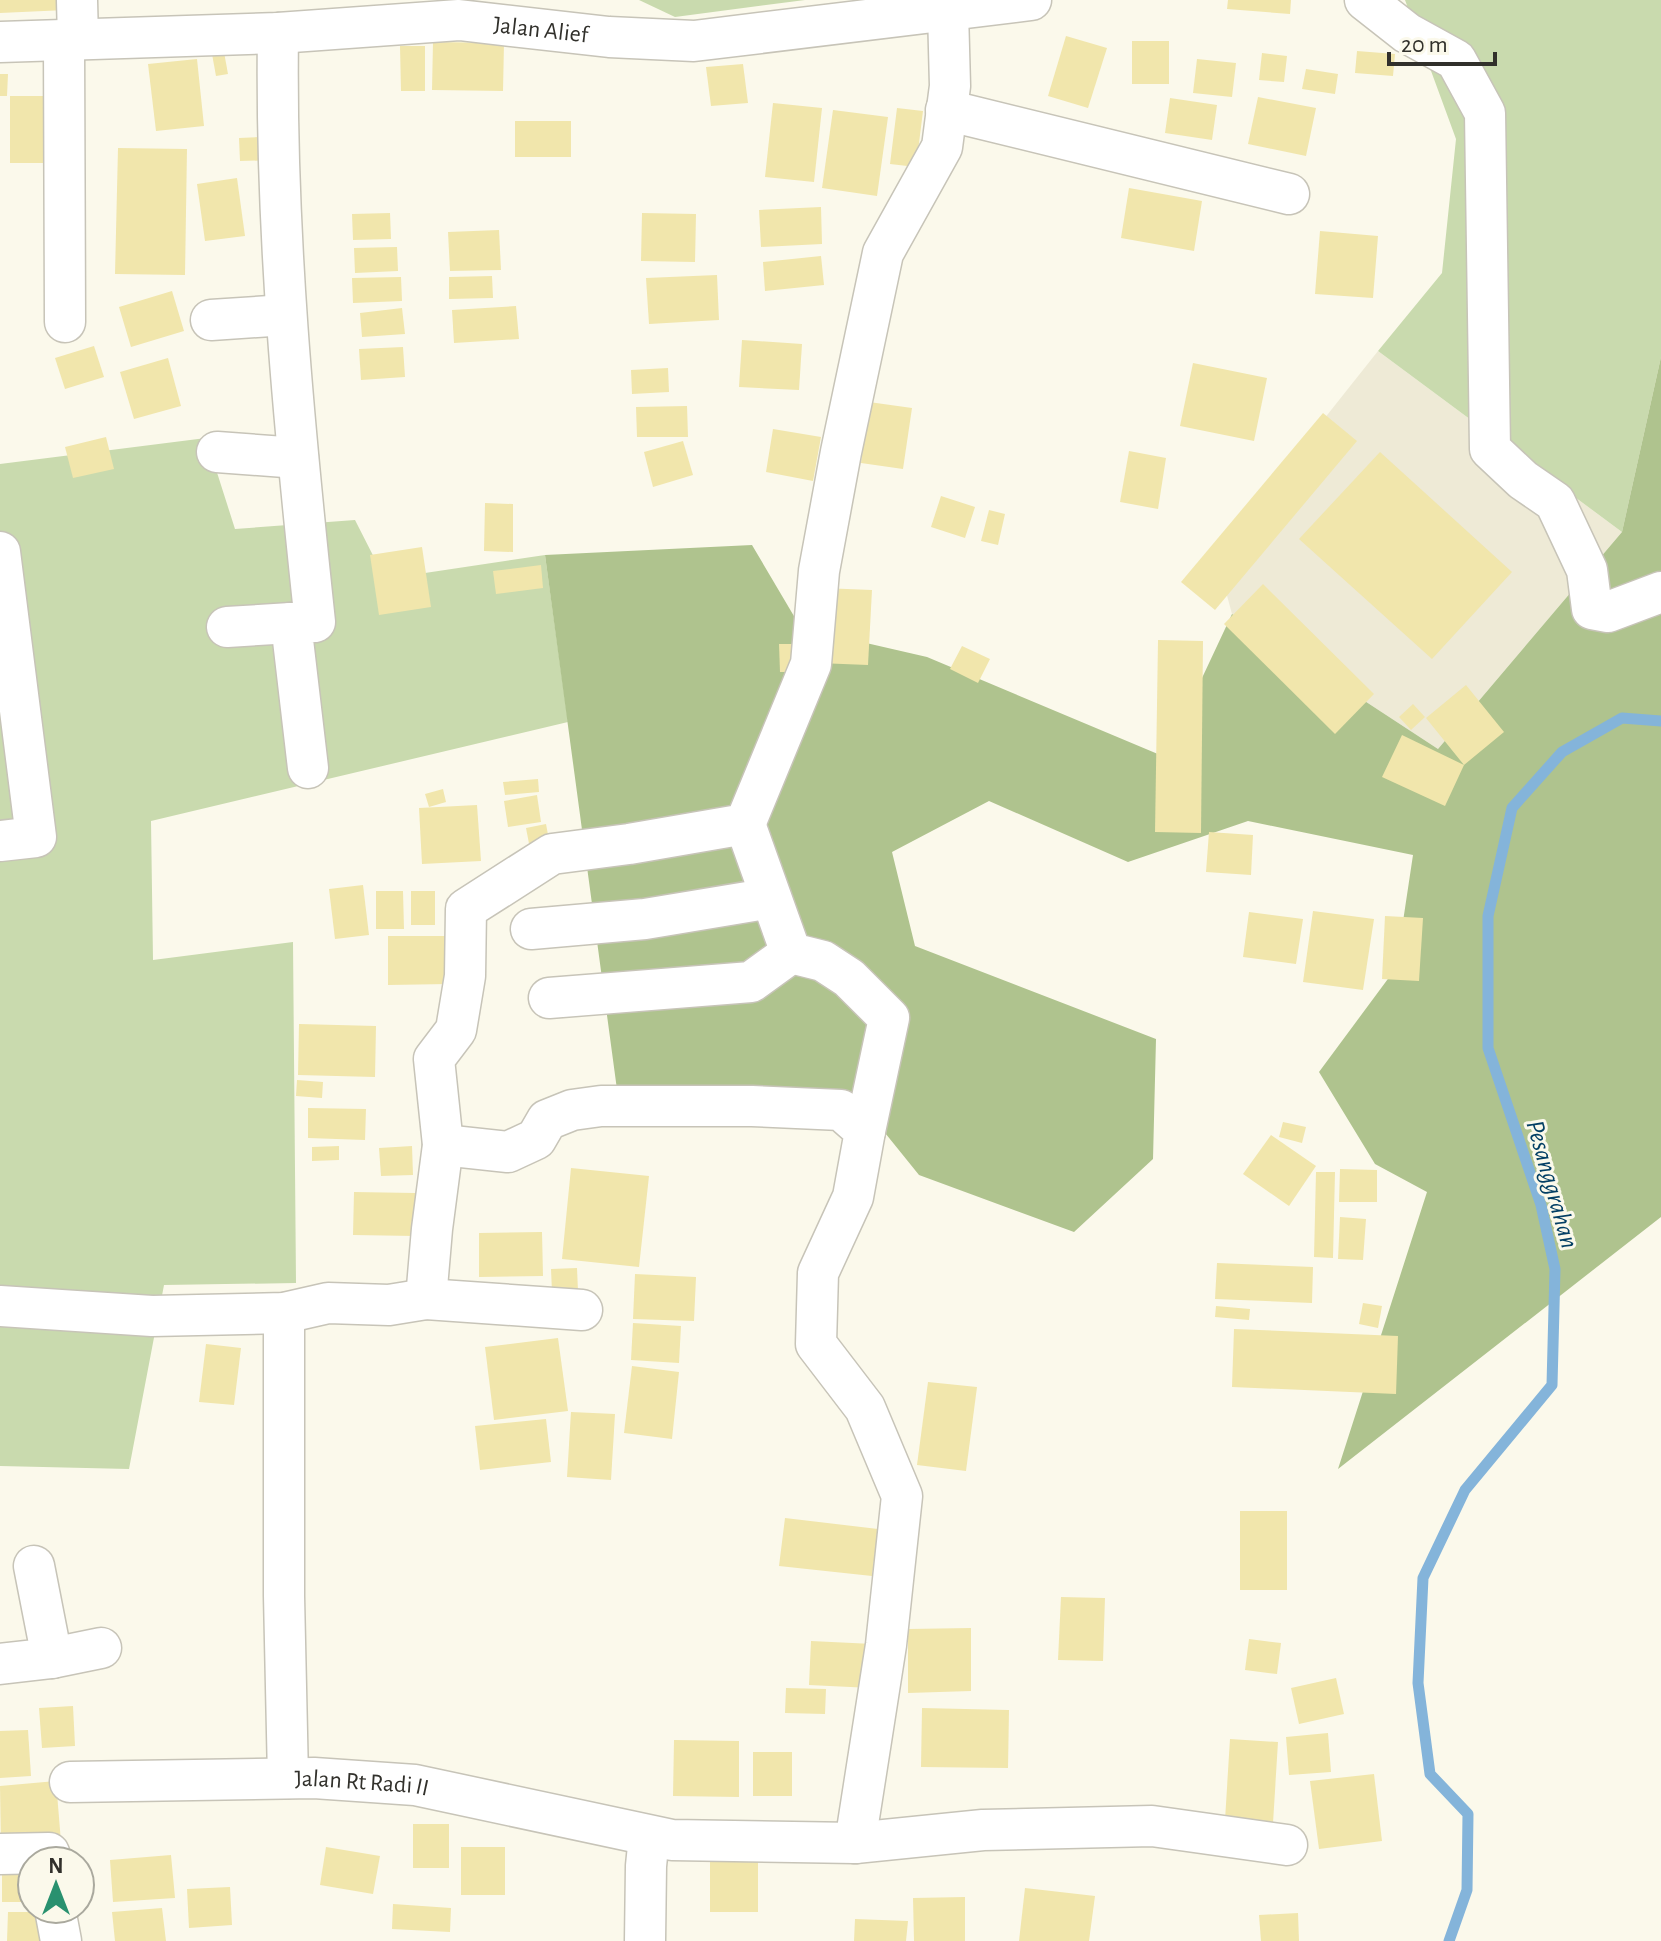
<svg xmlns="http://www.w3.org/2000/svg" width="1661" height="1941" viewBox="0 0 1661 1941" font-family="'Alegreya Sans',sans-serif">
<rect width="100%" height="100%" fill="#fbf9eb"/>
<polygon fill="#eeead6" points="1378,351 1622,532 1438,749 1232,614 1216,555"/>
<g fill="#c9daae">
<polygon points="639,0 805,0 675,17"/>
<polygon points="1405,0 1661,0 1661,357 1622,532 1378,351 1442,273 1456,139"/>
<polygon points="206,438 235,529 355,520 385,579 545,555 568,722 151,821 153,960 293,942 296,1283 164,1285 129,1469 0,1466 0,464"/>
</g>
<polygon fill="#afc38e" points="1661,357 1661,1217 1338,1469 1427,1192 1375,1164 1319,1072 1396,968 1413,855 1248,821 1128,862 989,801 892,852 915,946 1156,1039 1153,1159 1074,1232 919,1175 852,1092 618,1097 545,555 752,545 801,628 927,657 1165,757 1232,614 1438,749 1622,532"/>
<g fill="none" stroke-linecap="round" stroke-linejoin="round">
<polyline stroke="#84b4da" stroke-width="11" points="1449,1941 1467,1890 1468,1814 1430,1774 1418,1683 1423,1578 1465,1490 1552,1385 1555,1269 1541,1205 1488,1048 1488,916 1512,808 1562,752 1622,718 1661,721"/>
</g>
<g fill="#f1e6ac">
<polygon points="0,0 66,0 66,10 0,13"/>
<polygon points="1228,0 1291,0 1290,14 1227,9"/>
<polygon points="1066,36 1107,48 1088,108 1048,96"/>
<rect x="1132" y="41" width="37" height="43"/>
<polygon points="433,42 504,43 503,91 432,90"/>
<polygon points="400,46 425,46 425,91 401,91"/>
<polygon points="1357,51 1395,54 1393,76 1355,73"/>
<polygon points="224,52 228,74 216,76 212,54"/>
<polygon points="1262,53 1287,56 1284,82 1259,80"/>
<polygon points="197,59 204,126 156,131 148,64"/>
<polygon points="1197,59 1236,63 1232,97 1193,93"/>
<polygon points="743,64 748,103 711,106 706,67"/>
<polygon points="1306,69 1338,74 1335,94 1302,89"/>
<polygon points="0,74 8,74 7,96 0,96"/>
<rect x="10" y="96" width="47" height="67"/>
<polygon points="1258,97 1316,108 1306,156 1248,144"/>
<polygon points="1170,98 1217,105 1212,140 1165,133"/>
<polygon points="773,103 822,108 814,182 765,177"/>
<polygon points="897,108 923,111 916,167 890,164"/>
<polygon points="833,110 888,117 877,196 822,188"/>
<rect x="515" y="121" width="56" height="36"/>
<polygon points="279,136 280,160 240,161 239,138"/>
<polygon points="118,148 187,149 185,275 115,274"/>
<polygon points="237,178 245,236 205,241 197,184"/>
<polygon points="1129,188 1202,201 1194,251 1121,238"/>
<polygon points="821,207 822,244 761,247 759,210"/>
<polygon points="390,213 391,239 353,240 352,214"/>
<polygon points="642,213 696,214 695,262 641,261"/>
<polygon points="499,230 501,270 450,271 448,232"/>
<polygon points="1320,231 1378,236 1373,298 1315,294"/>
<polygon points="397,247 398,271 355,273 354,248"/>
<polygon points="821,256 824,285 765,291 763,262"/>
<polygon points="717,275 719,320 649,324 646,278"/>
<polygon points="492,276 493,298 449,299 449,277"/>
<polygon points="401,277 402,301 353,303 352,278"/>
<polygon points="172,291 184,331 131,347 119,307"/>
<polygon points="516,306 519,339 454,343 452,310"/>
<polygon points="402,308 405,334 362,337 360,313"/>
<polygon points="742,340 802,344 799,390 739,387"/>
<polygon points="94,346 104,377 65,389 55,358"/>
<polygon points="403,347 405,377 361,380 359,349"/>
<polygon points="168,358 181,406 134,419 120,372"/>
<polygon points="1193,363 1267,378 1254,441 1180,426"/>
<polygon points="668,368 669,392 632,394 631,370"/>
<polygon points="869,402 912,408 903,469 861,463"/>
<polygon points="687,406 688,437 637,437 636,407"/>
<polygon points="1323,413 1357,441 1215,610 1181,582"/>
<polygon points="773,429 821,437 813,481 766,472"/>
<polygon points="106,437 114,469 73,478 65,447"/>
<polygon points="683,441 693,475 653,487 644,452"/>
<polygon points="1129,451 1166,458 1158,509 1120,502"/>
<polygon points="1380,452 1512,572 1432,659 1299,539"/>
<polygon points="941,496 975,507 965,538 931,527"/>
<polygon points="485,503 513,504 513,552 484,551"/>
<polygon points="989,510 1005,514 998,545 981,541"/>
<polygon points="422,547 431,607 379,615 370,555"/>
<polygon points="541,565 543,588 496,594 493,571"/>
<polygon points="1263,584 1374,694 1335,734 1224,624"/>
<polygon points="822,588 872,590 868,665 818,663"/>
<polygon points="1158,640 1203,641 1201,833 1155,832"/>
<polygon points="779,644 803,644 803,672 780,672"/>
<polygon points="962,646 990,659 978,683 950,669"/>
<polygon points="1466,685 1504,732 1464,765 1445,806 1382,777 1402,735 1464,765 1426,718"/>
<polygon points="1413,704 1425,717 1411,730 1399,717"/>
<polygon points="538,779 539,792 505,795 503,782"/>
<polygon points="443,789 446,802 429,807 425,794"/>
<polygon points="537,795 541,822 508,827 504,801"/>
<polygon points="477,805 481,861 422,864 419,808"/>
<polygon points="546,824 551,851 531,854 526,828"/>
<polygon points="1209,832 1253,835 1251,875 1206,872"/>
<polygon points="363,885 369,935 335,939 329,889"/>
<polygon points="376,891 403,891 404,929 376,929"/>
<rect x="411" y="891" width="24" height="34"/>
<polygon points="1313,911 1374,919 1363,990 1303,982"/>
<polygon points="1249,912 1303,919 1296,964 1243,957"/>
<polygon points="1385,916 1423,918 1419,981 1382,979"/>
<polygon points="388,936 449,936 449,984 388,985"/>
<polygon points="299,1024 376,1026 375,1077 298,1075"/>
<polygon points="297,1080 323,1082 322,1098 296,1096"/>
<polygon points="308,1108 366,1109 365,1140 308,1138"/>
<polygon points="1283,1122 1306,1127 1302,1143 1279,1137"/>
<polygon points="1271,1135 1316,1166 1289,1206 1243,1174"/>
<polygon points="339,1146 339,1160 312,1161 312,1147"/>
<polygon points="412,1146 413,1175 381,1176 379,1148"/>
<polygon points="571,1168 649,1176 639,1267 562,1259"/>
<polygon points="1340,1169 1377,1170 1377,1202 1339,1202"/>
<polygon points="1316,1172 1335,1172 1333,1258 1314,1257"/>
<polygon points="354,1192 415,1193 415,1236 353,1235"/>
<polygon points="1340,1217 1366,1219 1363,1260 1338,1259"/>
<polygon points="542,1232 543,1276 479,1277 479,1233"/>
<polygon points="1217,1263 1313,1267 1312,1303 1215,1299"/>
<polygon points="577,1268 578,1291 552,1292 551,1269"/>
<polygon points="635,1274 696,1277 694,1321 633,1319"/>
<polygon points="1363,1303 1382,1306 1378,1328 1359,1324"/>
<polygon points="1216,1306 1250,1309 1249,1320 1215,1317"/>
<polygon points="633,1323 681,1326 679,1363 631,1360"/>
<polygon points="1234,1329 1398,1336 1396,1394 1232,1387"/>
<polygon points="558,1338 568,1411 494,1420 485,1347"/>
<polygon points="206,1344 241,1348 234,1405 199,1402"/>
<polygon points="632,1366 679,1372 672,1439 624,1433"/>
<polygon points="928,1382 977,1387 966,1471 917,1465"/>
<polygon points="571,1412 615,1414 611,1480 567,1477"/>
<polygon points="546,1419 551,1462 480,1470 475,1426"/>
<rect x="1240" y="1511" width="47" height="79"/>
<polygon points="785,1518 878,1529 872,1576 779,1566"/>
<polygon points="1061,1597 1105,1598 1103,1661 1058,1660"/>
<polygon points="971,1628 971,1691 908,1693 908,1629"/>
<polygon points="1249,1639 1281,1643 1277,1674 1245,1670"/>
<polygon points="811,1641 873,1644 871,1688 809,1685"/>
<polygon points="1336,1678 1344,1714 1299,1724 1291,1688"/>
<polygon points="786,1688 826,1689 825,1714 785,1713"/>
<polygon points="73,1706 75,1746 42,1748 39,1708"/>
<polygon points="922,1708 1009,1710 1008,1768 921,1767"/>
<polygon points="28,1730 31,1776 0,1778 0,1731"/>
<polygon points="1328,1733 1331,1772 1289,1775 1286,1737"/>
<polygon points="1230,1739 1278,1742 1273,1823 1225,1820"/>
<polygon points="674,1740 739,1741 739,1797 673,1796"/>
<rect x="753" y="1752" width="39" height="44"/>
<polygon points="1374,1774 1382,1841 1319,1849 1310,1781"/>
<polygon points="56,1781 61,1842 1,1846 0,1786"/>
<rect x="413" y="1824" width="36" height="44"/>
<polygon points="326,1847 380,1856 373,1894 320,1885"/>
<rect x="461" y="1847" width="44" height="48"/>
<polygon points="171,1855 175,1898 113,1902 110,1860"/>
<rect x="710" y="1862" width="48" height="50"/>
<polygon points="32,1873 32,1902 2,1902 2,1874"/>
<polygon points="230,1887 232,1925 189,1928 187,1889"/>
<polygon points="1025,1888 1095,1896 1089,1941 1019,1941"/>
<polygon points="965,1897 965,1941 914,1941 913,1898"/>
<polygon points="393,1904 451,1908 450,1932 392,1929"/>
<polygon points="162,1908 166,1941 115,1941 112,1912"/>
<polygon points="8,1912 51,1912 51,1941 7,1941"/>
<polygon points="1298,1913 1299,1941 1261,1941 1259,1915"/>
<polygon points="855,1919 908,1921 906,1941 854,1941"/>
</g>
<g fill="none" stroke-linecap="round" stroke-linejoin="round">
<g stroke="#c7c4b8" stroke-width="43">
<g id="minor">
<polyline points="77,0 78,40"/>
<polyline points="1365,0 1407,33 1456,60 1485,113 1490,449 1523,480 1555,502 1587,570 1592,609 1608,612 1661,592"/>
<path d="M278,33C275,230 294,427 315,622L291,623L308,768"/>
<polyline points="64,41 65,322"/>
<path id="s1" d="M0,42L278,33L459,20L609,37L694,41L1031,0"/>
<polyline points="946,110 1289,194"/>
<polyline points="211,320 286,315"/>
<polyline points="217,452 298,458"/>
<polyline points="0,552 36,837 0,841"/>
<polyline points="227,627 291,623"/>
<polyline points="745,824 791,953 823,961 849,978 889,1018 865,1131"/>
<polyline points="531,929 645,919 771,898"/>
<polyline points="549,998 751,982 791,953"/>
<polyline points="443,1145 508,1152 536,1139 547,1120 572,1110 601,1106 752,1106 841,1110 865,1131 853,1197 818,1273 816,1344 865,1408 902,1496 886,1645 855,1843"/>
<polyline points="426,1299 582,1310"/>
<polyline points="0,1306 152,1316 284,1313 328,1303 389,1305 426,1299 432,1229 443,1145 434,1059 456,1030 465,976 466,909 552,854 629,844 745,824 811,664 819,571 841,452 883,253 942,147 950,86 948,11"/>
<polyline points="284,1313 284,1596 288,1778"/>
<polyline points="52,1658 101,1648"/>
<polyline points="0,1664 52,1658 34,1566"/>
<path id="s2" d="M70,1782L314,1778L415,1785L672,1840L855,1843L983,1830L1152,1826L1287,1845"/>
<polyline points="0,1854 49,1853 52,1861"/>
<polyline points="55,1909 61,1941"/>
<polyline points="645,1941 646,1866 649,1836"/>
</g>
</g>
<use href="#minor" stroke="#fff" stroke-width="40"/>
</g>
<g text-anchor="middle" stroke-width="6" stroke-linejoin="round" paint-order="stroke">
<g font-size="24" fill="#31302b" stroke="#fbf9eb">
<text dy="8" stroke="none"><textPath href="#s1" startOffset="542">Jalan Alief</textPath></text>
<text dy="8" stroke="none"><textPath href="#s2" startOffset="292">Jalan Rt Radi II</textPath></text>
</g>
<g font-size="26" font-style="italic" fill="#033f64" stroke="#fbf9eb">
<text transform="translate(1553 1184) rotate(74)" y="9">Pesanggrahan</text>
</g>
</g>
<g transform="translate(56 1885)"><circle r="38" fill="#fbf9eb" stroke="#aaa99e" stroke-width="2"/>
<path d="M0-6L14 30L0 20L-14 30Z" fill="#29916f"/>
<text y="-12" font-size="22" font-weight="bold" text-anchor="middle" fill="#31302b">N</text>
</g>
<path d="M1389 52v12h106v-12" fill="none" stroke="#31302b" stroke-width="4"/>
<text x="1401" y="52" font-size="24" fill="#31302b" stroke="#fbf9eb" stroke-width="6" paint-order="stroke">20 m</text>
</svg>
